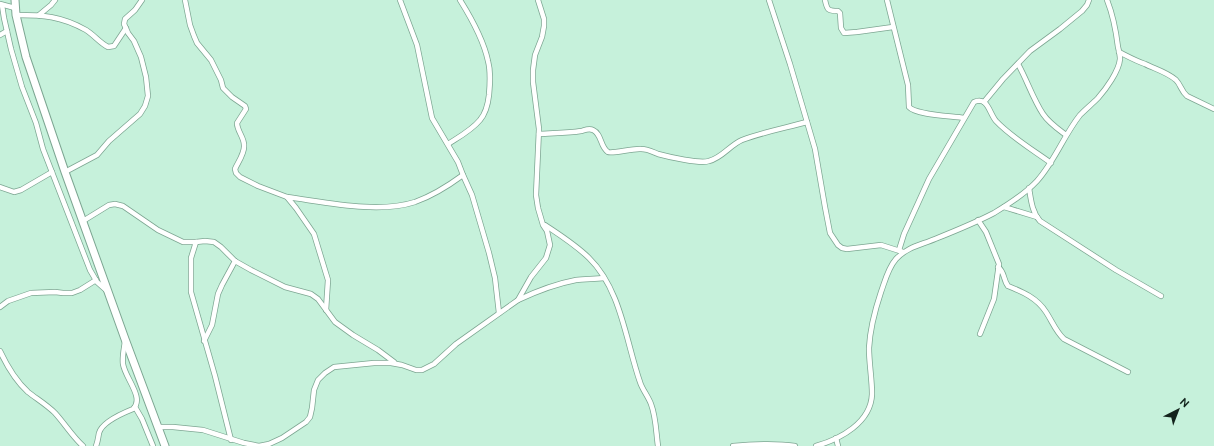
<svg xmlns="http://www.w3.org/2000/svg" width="1214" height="446" viewBox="0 0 1214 446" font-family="Ubuntu,sans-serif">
<rect width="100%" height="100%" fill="#c6f1db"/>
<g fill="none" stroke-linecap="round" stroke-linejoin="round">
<g stroke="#7da692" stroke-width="6">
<g id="minor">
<path d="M185,0L190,25L194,36L197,43L211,60L221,80L223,88L232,97L245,106L246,109L237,123C237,131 244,137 244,145C245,153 238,162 235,169L236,173L240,177L258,186L287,197L296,208L314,234L328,280L326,310"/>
<polyline points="400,0 417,45 432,118 458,162 463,175 472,195 489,253 495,278 499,313"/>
<polyline points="769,0 790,64 815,149 825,207 830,233 838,245 842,248 847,249 881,245 903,252"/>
<path d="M825,0C827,10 828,11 838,11L840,13L841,28L844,33L857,32L893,27"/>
<path d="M887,0L908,85L909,107C916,115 952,116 964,118"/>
<polyline points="0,4 15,8"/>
<polyline points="2,5 4,18 11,49 22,87 36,123 43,149 90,270 97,282 106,290"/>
<path d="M16,15C43,15 61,16 86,30C94,35 100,43 108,47L114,46L126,28"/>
<polyline points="39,15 51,5 55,0"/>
<polyline points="0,35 7,31"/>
<path d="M1119,52C1127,56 1136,61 1145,64C1155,69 1167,72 1176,80C1181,85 1181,91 1187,96L1214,109"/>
<path d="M1018,64C1027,80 1033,99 1043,114C1049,123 1058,129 1066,135"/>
<polyline points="984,102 1003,79 1030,51 1060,29 1082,11 1087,5 1089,0"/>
<path d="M539,134C553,133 568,133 581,131C585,130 589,128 593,130C602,134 600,147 608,152C612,154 634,148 641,149C648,149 653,152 658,154C669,157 700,164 709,161C722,158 730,145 742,140C763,132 785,128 807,122"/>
<path d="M448,144C459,137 472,130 480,120C486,113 488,104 489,95C490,83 491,72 488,61C484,42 470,16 460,0"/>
<polyline points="65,172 97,155 109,141 140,114 145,106 148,96 146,77 141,57 134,41 128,33 124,24 125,19 135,10 142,0"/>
<polyline points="0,187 14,192 21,190 52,172"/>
<path d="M1029,188C1031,200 1032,212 1040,221L1116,270L1161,296"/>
<path d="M287,197C325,202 378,214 415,202C432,196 448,186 463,175"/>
<polyline points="1004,207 1037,217"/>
<polyline points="978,220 986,232 999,264 994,299 980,334"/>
<polyline points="83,221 109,205 115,204 123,206 158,230 183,242 196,242 205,241 214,242 221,247 235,261 251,270 285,287 311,294 318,299 335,322 353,335 378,350 394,362"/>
<path d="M545,225C560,235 576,245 589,258C621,289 626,342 640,382C642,389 648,396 651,404C656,417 656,432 658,446"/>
<polyline points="196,242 191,258 191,292 215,376 231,440"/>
<path d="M899,250L904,234L929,179L974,102C988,96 989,113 996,121C1011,137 1033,150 1051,163"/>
<path d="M998,267C1005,272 1003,280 1008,286C1023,292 1037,298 1046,312C1052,321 1056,332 1064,339L1128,372"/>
<path d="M518,300C537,291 555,284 576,280C585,279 595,279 604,278"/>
<polyline points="0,307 8,301 31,293 55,292 63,293 72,293 80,290 96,280"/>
<polyline points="204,341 212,325 218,294 222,285 235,261"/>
<path d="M0,351C7,366 16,381 28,392C37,399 47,405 55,413C65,424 72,436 83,446"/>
<polyline points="135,407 142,419 153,446"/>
<polyline points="158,427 173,427 203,430 244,443 259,446 269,444 282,438 306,422 310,417 312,408 314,390 318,380 325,373 334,367 374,363 391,363 402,365 416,370 422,370 434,364 456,344 518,300 531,277 546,258 550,245 547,231 543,225 538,208 536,195 539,129 533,82 533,70 535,55 542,37 544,26 544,19 538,0"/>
<polyline points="836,438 838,446"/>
<path d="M96,446C98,441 98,438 99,433C102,422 123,413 133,409C145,398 125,378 123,364C122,357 124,349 125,341"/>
<path d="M733,446C754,444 775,443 795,446"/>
<path d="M816,446C840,439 871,423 872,394C872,379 869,363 869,348C870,329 875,310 881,292C885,281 888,268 896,259C907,247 921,245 935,239C955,231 975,223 994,213C1009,204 1025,194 1037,181C1055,161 1064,135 1080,115C1086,109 1092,104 1098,98C1106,89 1119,71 1120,59C1120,55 1119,51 1118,47C1116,31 1113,15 1107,0"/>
</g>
</g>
<g stroke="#7da692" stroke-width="9">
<polyline id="secondary" points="15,0 16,15 26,57 65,172 125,339 165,446"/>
</g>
<use href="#minor" stroke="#fff" stroke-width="4.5"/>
<use href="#secondary" stroke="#fff" stroke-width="7"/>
</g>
<g transform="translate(1178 410) rotate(42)" stroke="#c6f1db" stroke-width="3" paint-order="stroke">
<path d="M0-3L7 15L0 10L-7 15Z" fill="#13231c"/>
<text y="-6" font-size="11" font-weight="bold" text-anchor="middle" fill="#13231c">N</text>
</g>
</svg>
